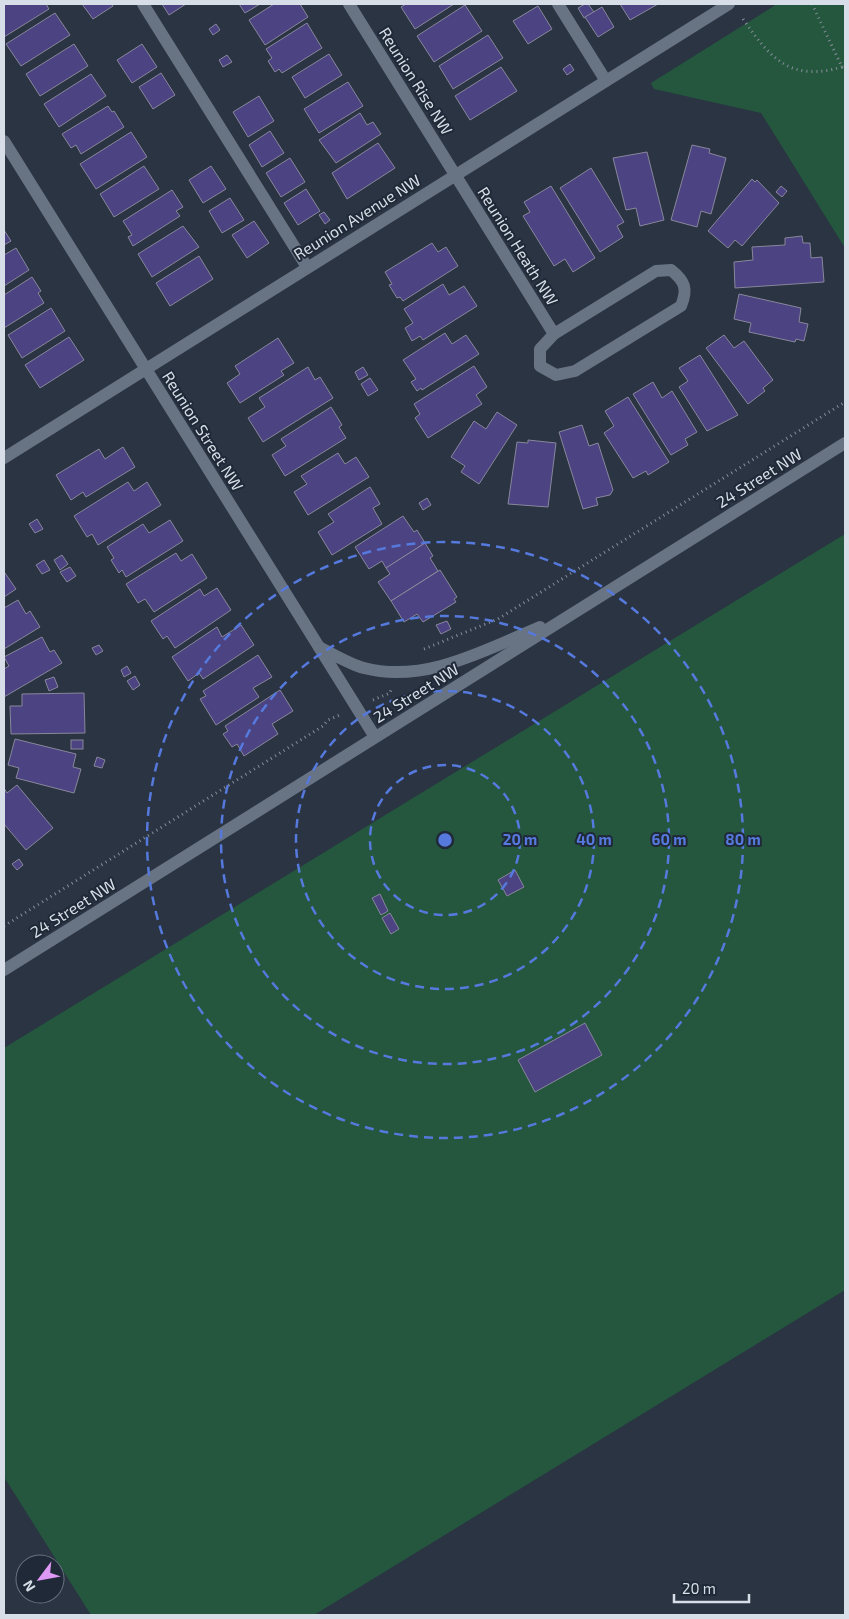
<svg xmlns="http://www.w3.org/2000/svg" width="849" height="1619" viewBox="0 0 849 1619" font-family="'Exo 2',sans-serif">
<rect width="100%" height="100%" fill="#2a3442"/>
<g fill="#24573e">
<polygon points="777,4 845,4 845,248 761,113 654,89 651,83"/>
<polygon points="845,534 845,1290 314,1615 91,1615 4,1477 4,1048"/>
</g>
<g fill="#4c4383" stroke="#88879b">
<polygon points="4,4 46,4 49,9 4,37"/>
<polygon points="82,4 112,4 113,6 93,19"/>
<polygon points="162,4 186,4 169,15"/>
<polygon points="239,4 260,4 245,13"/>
<polygon points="274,4 300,4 308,17 265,45 249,20"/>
<polygon points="406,4 454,4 415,29 401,7"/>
<polygon points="585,4 588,4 594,12 584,18 578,8"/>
<polygon points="620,4 658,4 630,20"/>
<polygon points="465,5 482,31 434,62 417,36"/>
<polygon points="538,6 552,29 528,44 513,21"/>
<polygon points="602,7 614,27 598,37 585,17"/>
<polygon points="55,13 70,35 21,66 6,44"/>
<polygon points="307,23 322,48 282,73 279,69 275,72 268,61 272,58 266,49"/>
<polygon points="216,24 220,30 213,35 209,29"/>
<polygon points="488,35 503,58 453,89 439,66"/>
<polygon points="74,44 88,66 40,96 26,74"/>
<polygon points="142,44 157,67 132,83 117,60"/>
<polygon points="329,54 342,75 305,98 292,77"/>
<polygon points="227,55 232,62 223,67 219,60"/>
<polygon points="570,64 574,70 567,75 563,69"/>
<polygon points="501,67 517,91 470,120 455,96"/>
<polygon points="161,73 175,95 153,109 139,87"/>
<polygon points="91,74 106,96 59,127 44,104"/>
<polygon points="348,82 363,106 319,133 304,109"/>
<polygon points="259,96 274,121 248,137 233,112"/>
<polygon points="108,106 112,112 114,111 124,127 81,154 76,145 71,148 62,134"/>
<polygon points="360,113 367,125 373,122 381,134 336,163 319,140"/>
<polygon points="270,131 284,153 262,167 249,145"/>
<polygon points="131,132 147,157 96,189 80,164"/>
<polygon points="378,143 395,168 347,199 332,173"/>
<polygon points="692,145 710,149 709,153 726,158 711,214 701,211 697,227 671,220"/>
<polygon points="647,152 664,220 640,226 636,208 626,210 613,158"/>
<polygon points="290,158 305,182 281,197 266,173"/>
<polygon points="144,166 159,189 114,217 100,194"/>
<polygon points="211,166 226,189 203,203 189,180"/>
<polygon points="591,168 624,222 617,226 623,237 600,252 560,188"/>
<polygon points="752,179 755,182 757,180 779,203 742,246 735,240 728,248 708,231"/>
<polygon points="551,186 595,258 573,272 565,259 554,266 523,216 530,212 524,202"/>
<polygon points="781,186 787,191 782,197 776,192"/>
<polygon points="306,189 320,211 298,225 284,203"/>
<polygon points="172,190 183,207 176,211 180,216 133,246 128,237 132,235 123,221"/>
<polygon points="230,198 244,220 222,233 209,211"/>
<polygon points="324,212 330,220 325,224 319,215"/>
<polygon points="254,221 269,243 247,258 232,235"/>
<polygon points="183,226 199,247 152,277 138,254"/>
<polygon points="4,230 11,241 4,245"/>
<polygon points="802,236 803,243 810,243 811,258 822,257 824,282 735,288 734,262 753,260 752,247 785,245 785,238"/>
<polygon points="432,243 438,252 446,247 458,266 403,301 400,297 397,298 389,285 392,284 385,272"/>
<polygon points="16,248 29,270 4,286 4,255"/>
<polygon points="199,256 213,279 170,306 156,283"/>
<polygon points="32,277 41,291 38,293 44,303 4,328 4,295"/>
<polygon points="443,284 449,295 464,286 477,306 423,340 420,336 412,341 405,328 413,323 404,309"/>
<polygon points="739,294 801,308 799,322 808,324 804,341 796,339 795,342 749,332 751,323 734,319"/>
<polygon points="51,308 65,331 22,358 8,335"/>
<polygon points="445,333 452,344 466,335 479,354 422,390 421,388 417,391 411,382 416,379 403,360"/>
<polygon points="724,335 734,348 744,341 773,380 763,388 765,391 748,404 706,348"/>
<polygon points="69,337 84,360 40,388 25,365"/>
<polygon points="278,338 294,363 281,371 284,375 240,403 227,383 240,374 235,366"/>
<polygon points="700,355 738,415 707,431 679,387 688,381 679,368"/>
<polygon points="474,366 487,387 476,395 482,404 428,438 415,418 420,414 414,404"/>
<polygon points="308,367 315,380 320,377 333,398 263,442 248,418 265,407 259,398"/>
<polygon points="363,367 368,375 359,380 355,372"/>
<polygon points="370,378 378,390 368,396 361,384"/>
<polygon points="653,382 662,398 672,391 697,432 685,439 688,445 671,455 633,394"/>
<polygon points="628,397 669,462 648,475 646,471 633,478 604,433 614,426 605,411"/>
<polygon points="331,407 342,425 339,427 346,438 285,476 272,455 286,446 281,439"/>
<polygon points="497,412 517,425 479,484 461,472 465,466 451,457 474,421 486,429"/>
<polygon points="582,425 589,446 598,443 613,490 610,495 596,498 598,505 583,509 559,432"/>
<polygon points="528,440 556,443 548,507 508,504 517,442 528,443"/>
<polygon points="123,447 135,467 86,497 83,492 71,500 56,475 99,449 105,459"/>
<polygon points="338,453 345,464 356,457 369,477 308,515 294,492 307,484 301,476"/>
<polygon points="128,482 134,491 147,482 161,505 98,545 92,534 87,537 74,516"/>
<polygon points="370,487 380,504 373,508 382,524 332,555 318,532 334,522 328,514"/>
<polygon points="427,498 431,505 423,510 419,503"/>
<polygon points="403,516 414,532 417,530 425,543 386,568 382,561 369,569 355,547"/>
<polygon points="37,519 43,529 35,533 29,524"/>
<polygon points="170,520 183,541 126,577 122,570 119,573 111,560 114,558 107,547 143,524 149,533"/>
<polygon points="425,543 433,556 430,558 438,571 391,601 378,582 390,574 386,568"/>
<polygon points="176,553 181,561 192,554 207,578 154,612 145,599 138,603 126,584"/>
<polygon points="62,555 68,564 60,570 54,560"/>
<polygon points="44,560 50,570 42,574 36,565"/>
<polygon points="70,567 76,576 67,582 60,572"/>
<polygon points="440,570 457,597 454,599 456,602 423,622 417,614 404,622 391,601"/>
<polygon points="5,573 16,589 4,597 4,574"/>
<polygon points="217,588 231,610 175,648 167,636 163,639 151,621 200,589 204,596"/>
<polygon points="18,600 26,614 30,611 40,627 4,649 4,608"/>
<polygon points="447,621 451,629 441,634 436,625"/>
<polygon points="241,625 254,645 203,679 199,673 188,681 172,657 217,627 222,637"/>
<polygon points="42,637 50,652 54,650 62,663 4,697 4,669 9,666 4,657"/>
<polygon points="99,645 103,651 96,655 92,648"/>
<polygon points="258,655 272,677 253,688 259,697 216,725 200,699 206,696 203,691"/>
<polygon points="127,666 131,673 124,677 121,670"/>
<polygon points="135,676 140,685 133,690 127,681"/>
<polygon points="54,677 58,687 49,691 45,680"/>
<polygon points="280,690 293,711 272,724 278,734 244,756 237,744 232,747 223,734 228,731 225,726"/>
<polygon points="84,693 85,733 11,734 10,706 22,706 22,694"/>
<polygon points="15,739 76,754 73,767 81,769 74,793 16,778 19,768 8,765"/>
<rect x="71" y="740" width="12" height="9"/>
<polygon points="97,757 105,760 102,768 94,766"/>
<polygon points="17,785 53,828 26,850 4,824 4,788 7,793"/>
<polygon points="19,859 23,865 17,870 12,864"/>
<polygon points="515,870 524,887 507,896 498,880"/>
<polygon points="380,894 388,911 381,915 372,898"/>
<polygon points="390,913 399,929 391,934 382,918"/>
<polygon points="585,1023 602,1055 535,1092 518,1060"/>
</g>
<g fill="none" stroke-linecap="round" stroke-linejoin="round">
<g stroke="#868e9a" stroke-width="3" stroke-dasharray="1 4" stroke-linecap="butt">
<polyline points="812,4 842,67 845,68"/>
<path d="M743,19C771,59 790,82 842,67"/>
<polyline points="424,649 498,619 845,402"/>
<polyline points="373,700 390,693 391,690"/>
<polyline points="4,926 323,726 328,720 340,715"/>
</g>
<g stroke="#687384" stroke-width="12">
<polyline points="143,4 307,267"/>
<polyline points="558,4 606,81"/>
</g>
<g stroke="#687384" stroke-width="12">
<polyline points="349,4 554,334"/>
<polyline points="4,141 375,737"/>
<path d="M671,270C685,281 688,289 681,306L575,371L556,375L540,366V349L554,334L656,271Z"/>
<polyline points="4,458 729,4"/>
</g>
<g stroke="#687384" stroke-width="12">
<path d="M319,647C333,654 349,664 364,668C425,684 485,650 540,627"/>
<polyline points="4,970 845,443"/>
</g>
</g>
<g fill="none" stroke="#5579dc" stroke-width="2.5" stroke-dasharray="9 6">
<circle cx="445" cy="840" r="75"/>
<circle cx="445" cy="840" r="149"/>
<circle cx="445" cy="840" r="224"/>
<circle cx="445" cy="840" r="298"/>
</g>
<g text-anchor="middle" stroke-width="4" stroke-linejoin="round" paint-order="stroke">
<g font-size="16" fill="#d7dee7" stroke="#202938">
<text transform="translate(416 81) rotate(58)" y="6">Reunion Rise NW</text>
<text transform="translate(357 217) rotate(-32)" y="6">Reunion Avenue NW</text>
<text transform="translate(518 246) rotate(58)" y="6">Reunion Heath NW</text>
<text transform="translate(203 431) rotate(58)" y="6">Reunion Street NW</text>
<text transform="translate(759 478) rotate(-32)" y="6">24 Street NW</text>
<text transform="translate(416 693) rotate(-32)" y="6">24 Street NW</text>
<text transform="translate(73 908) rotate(-32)" y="6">24 Street NW</text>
</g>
</g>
<circle cx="445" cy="840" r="8" fill="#5579dc" stroke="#202938" stroke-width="2.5"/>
<g font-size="15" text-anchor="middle" font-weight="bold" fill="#5579dc" stroke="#202938" stroke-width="4" stroke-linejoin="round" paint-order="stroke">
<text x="520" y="845">20 m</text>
<text x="594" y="845">40 m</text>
<text x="669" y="845">60 m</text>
<text x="743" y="845">80 m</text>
</g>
<rect width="849" height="1619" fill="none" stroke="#d7dee7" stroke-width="10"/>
<g transform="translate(40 1579) rotate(238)"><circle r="24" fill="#202938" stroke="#69717e"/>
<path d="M0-4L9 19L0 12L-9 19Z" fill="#dd99f4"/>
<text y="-8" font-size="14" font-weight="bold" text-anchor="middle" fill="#d7dee7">N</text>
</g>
<path d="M674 1594v8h75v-8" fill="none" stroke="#d7dee7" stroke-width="2.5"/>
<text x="682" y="1594" font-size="15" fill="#d7dee7" stroke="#202938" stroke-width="4" paint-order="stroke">20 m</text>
</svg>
